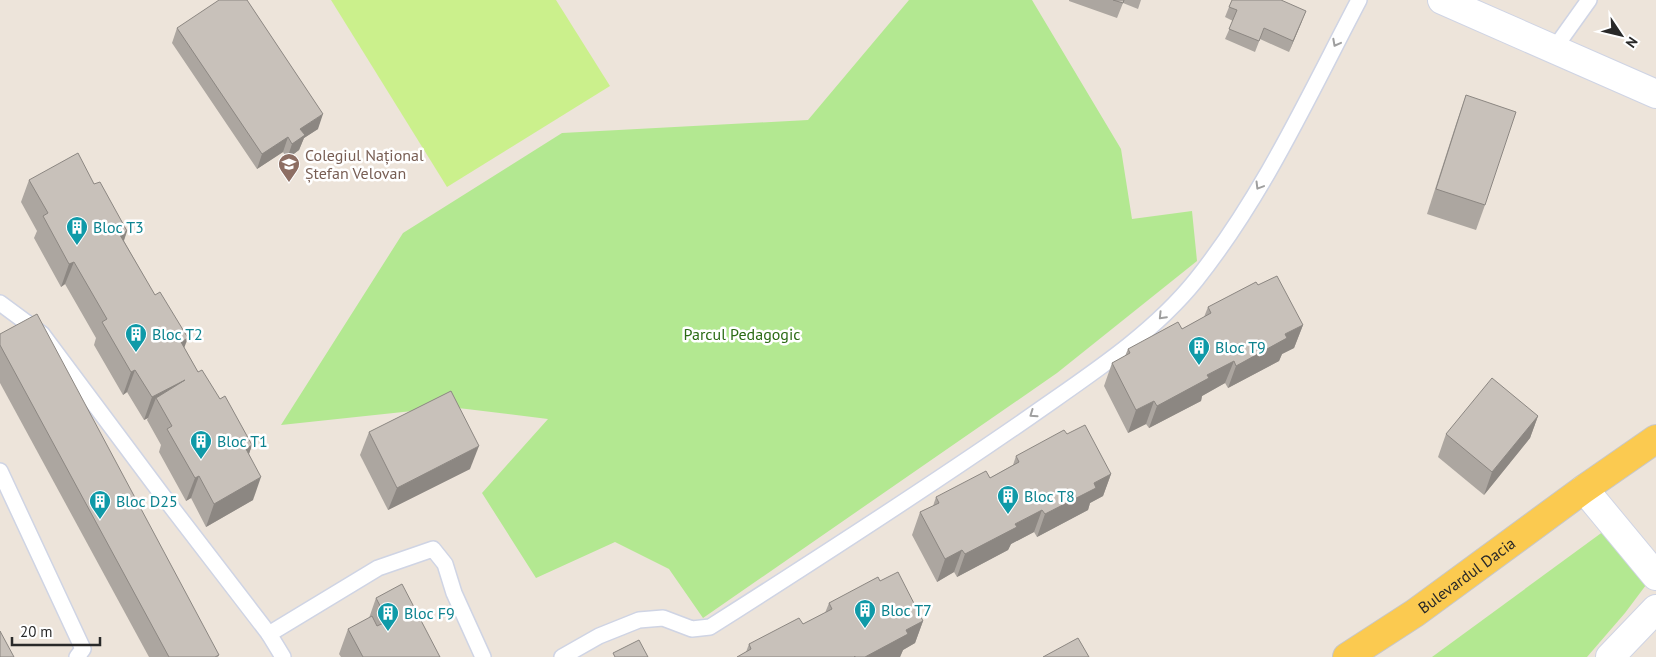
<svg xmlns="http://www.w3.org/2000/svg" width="1656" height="657" viewBox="0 0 1656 657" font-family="'PT Sans',sans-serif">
<rect width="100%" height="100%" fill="#ede4da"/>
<g fill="#b3e891">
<polygon points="909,0 1032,0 1121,149 1132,219 1192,211 1197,261 1057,373 703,618 669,569 615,542 536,578 482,493 548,419 450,407 281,425 403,233 562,133 808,120"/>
<polygon points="1604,531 1631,558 1646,585 1625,613 1587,657 1432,657"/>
</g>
<polygon fill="#cbf08c" points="331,0 556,0 610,86 447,187"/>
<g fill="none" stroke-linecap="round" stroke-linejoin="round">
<g stroke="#cfd4e4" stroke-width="18">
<g id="lane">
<polyline points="1554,49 1589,0"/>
<polyline points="0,303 42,334 163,496 269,634 283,657"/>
<polyline points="0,471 83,649 77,657"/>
<polyline points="269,634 378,568 433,549 445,564 454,593 483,657"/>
<path d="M562,657L599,636L639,620L663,618L692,629L710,627C817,559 924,490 1028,418C1086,377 1151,336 1196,280C1263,196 1309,95 1359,0"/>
</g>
</g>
<g stroke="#cfd4e4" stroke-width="30">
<g id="street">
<polyline points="1584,489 1656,576"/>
<polyline points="1610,657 1656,609"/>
</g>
</g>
<g stroke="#cfd4e4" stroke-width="30">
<polyline id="secondary" points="1442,0 1656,94"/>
</g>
<g stroke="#c7c7c7" stroke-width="30">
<g id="primary">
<path id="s1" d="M1347,657L1415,613L1584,489L1656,439"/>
</g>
</g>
<use href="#lane" stroke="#fff" stroke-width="15"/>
<use href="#street" stroke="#fff" stroke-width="28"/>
<use href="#secondary" stroke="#fff" stroke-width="28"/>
<use href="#primary" stroke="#fbca50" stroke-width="28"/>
</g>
<g fill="#aca6a0">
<polygon points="1069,0 1141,0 1138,9 1123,3 1117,18 1069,1"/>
<polygon points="1229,7 1302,21 1289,52 1260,39 1255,52 1225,39 1233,21 1225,17"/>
<polygon points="177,28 318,129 304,138 299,150 287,159 283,152 257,169 172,43"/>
<polygon points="1466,95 1485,205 1476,230 1427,214 1457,121"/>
<polygon points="29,180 94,184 127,231 124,241 198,372 220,399 252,445 249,454 253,500 206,527 191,498 186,501 159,452 161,445 147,420 148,418 144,420 127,392 123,395 94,345 96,338 65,284 61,287 34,238 37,231 21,202"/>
<polygon points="1258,285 1303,325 1294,348 1282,354 1279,361 1228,388 1225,383 1202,396 1201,401 1149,428 1146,424 1128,433 1104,386 1112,363 1125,356 1128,349 1182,329 1204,317 1208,307"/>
<polygon points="0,334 219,655 218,657 149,657 0,383"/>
<polygon points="1538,416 1530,438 1484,495 1438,457 1446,434"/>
<polygon points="369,432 470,469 388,510 360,455"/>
<polygon points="1067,434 1111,474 1103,496 1090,503 1088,510 1037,537 1034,532 1011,544 1008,550 957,577 954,572 937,582 912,535 920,512 933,506 936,497 990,478 1013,465 1016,456"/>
<polygon points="880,581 923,621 915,643 903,650 900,657 737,657 746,652 749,644 803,624 825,613 829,603"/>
<polygon points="376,598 440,657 341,657 339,654 348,629 369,618"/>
</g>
<g fill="#8c8782">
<polygon points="1306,11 1302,21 1289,52 1293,41"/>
<polygon points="323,114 318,129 304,138 299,150 287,159 292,144 300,129"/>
<polygon points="288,137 283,152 257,169 262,154"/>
<polygon points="127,231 119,254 120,235"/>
<polygon points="74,262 65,284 61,287 69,264"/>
<polygon points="1303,325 1294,348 1282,354 1279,361 1228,388 1236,366 1285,334"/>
<polygon points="188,338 179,361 181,342"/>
<polygon points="1234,361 1225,383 1202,396 1201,401 1149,428 1157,406 1207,375"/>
<polygon points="135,370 127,392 123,395 131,372"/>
<polygon points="185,380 156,398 148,418 144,420 152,397"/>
<polygon points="1154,401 1146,424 1128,433 1136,410"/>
<polygon points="1538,416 1530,438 1484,495 1492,472"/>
<polygon points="252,445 244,468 246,449"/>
<polygon points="479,446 470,469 388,510 397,488"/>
<polygon points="1111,474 1103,496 1090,503 1088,510 1037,537 1045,514 1094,483"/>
<polygon points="199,476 191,498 186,501 195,478"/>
<polygon points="261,477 253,500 206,527 214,504"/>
<polygon points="1042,510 1034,532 1011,544 1008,550 957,577 965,554 1015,524"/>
<polygon points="962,550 954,572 937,582 945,559"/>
<polygon points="923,621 915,643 903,650 900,657 865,657 906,630"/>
</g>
<g fill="#c8c1ba" stroke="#8c8782">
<polygon points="219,0 247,0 323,114 300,129 305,135 292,144 288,137 262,154 177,28"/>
<polygon points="1113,0 1124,0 1123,3"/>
<polygon points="1232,0 1281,0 1306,11 1293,41 1264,28 1259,41 1229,29 1237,10 1229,7"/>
<polygon points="1466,95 1516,112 1485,205 1436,189"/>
<polygon points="78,153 94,184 100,182 127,231 120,235 155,295 160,292 188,338 181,342 198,372 202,370 220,399 225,396 252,445 246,449 261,477 214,504 199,476 195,478 167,429 172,426 156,398 185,380 152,397 135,370 131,372 102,322 107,319 74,262 69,264 43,216 48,213 29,180"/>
<polygon points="1277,276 1303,325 1285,334 1287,338 1236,366 1234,361 1207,375 1209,378 1157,406 1154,401 1136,410 1112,363 1130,353 1128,349 1178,322 1182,329 1211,313 1208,307 1256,282 1258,285"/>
<polygon points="37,314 219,655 215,657 169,657 0,345 0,334"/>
<polygon points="1492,378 1538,416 1492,472 1446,434"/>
<polygon points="451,391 479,446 397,488 369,432"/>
<polygon points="1085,425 1111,474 1094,483 1096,488 1045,514 1042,510 1015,524 1017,527 965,554 962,550 945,559 920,512 939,503 936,497 986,471 990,478 1019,462 1016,456 1064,430 1067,434"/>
<polygon points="898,572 923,621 906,630 908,634 865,657 855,657 855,656 854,657 737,657 751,649 749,644 799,618 803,624 832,609 829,603 878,577 880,581"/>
<polygon points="402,584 440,657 363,657 348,629 372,616 377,626 388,621 376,598"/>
<polygon points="0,631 14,657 0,657"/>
<polygon points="1078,638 1089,657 1043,657"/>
<polygon points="639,640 648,657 615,657 613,653"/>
</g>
<defs><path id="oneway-chevron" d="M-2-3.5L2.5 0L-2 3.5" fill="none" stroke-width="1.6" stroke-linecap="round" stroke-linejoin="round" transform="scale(1.25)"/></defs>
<g stroke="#9f9f9f">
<use href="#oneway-chevron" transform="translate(1336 43) rotate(118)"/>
<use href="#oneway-chevron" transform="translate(1259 186) rotate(121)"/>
<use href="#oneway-chevron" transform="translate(1162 316) rotate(134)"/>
<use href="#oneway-chevron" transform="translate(1033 414) rotate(145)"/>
</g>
<defs>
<g id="school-pin" transform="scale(1.125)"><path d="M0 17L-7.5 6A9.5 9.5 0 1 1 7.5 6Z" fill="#8d6e63" stroke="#fff"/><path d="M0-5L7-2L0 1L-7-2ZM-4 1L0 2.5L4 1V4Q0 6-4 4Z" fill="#fff"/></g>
<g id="building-pin" transform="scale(1.125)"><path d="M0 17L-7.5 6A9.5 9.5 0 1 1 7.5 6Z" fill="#0f9aa8" stroke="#fff"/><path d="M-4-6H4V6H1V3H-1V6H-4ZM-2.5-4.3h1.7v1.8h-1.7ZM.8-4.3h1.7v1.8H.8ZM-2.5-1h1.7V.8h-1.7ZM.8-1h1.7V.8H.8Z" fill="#fff"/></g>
</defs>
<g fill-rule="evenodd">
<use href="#school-pin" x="289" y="164"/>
<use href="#building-pin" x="77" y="227"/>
<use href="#building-pin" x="136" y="334"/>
<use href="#building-pin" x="1199" y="347"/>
<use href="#building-pin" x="201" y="441"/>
<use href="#building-pin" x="1008" y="496"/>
<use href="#building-pin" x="100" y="501"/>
<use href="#building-pin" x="865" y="610"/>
<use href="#building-pin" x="388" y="613"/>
</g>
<g text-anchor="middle" stroke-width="5" stroke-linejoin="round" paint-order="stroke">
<g font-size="16" fill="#785e54" stroke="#fff" text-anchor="start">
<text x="305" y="161">Colegiul Național<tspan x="305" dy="18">Ștefan Velovan</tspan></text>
</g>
<g font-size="16" fill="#0d838f" stroke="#fff" text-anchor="start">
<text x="93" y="233">Bloc T3</text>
<text x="152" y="340">Bloc T2</text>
<text x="1215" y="353">Bloc T9</text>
<text x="217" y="447">Bloc T1</text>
<text x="1024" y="502">Bloc T8</text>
<text x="116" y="507">Bloc D25</text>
<text x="881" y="616">Bloc T7</text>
<text x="404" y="619">Bloc F9</text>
</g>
<g font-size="16" fill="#2b6b14" stroke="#fff">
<text x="742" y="340">Parcul Pedagogic</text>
</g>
<g font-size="16" fill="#292929" stroke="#fff">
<text dy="6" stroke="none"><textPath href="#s1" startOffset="145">Bulevardul Dacia</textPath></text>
</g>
</g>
<g transform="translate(1621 35) rotate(125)" stroke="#ffffff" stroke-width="4" paint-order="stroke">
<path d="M0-4L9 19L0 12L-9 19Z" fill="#292929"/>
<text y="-8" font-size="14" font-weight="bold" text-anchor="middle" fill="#292929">N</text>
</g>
<path d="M12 637v8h88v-8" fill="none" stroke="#292929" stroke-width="2.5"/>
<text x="20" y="637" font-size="15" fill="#292929" stroke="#ffffff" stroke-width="4" paint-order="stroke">20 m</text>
</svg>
